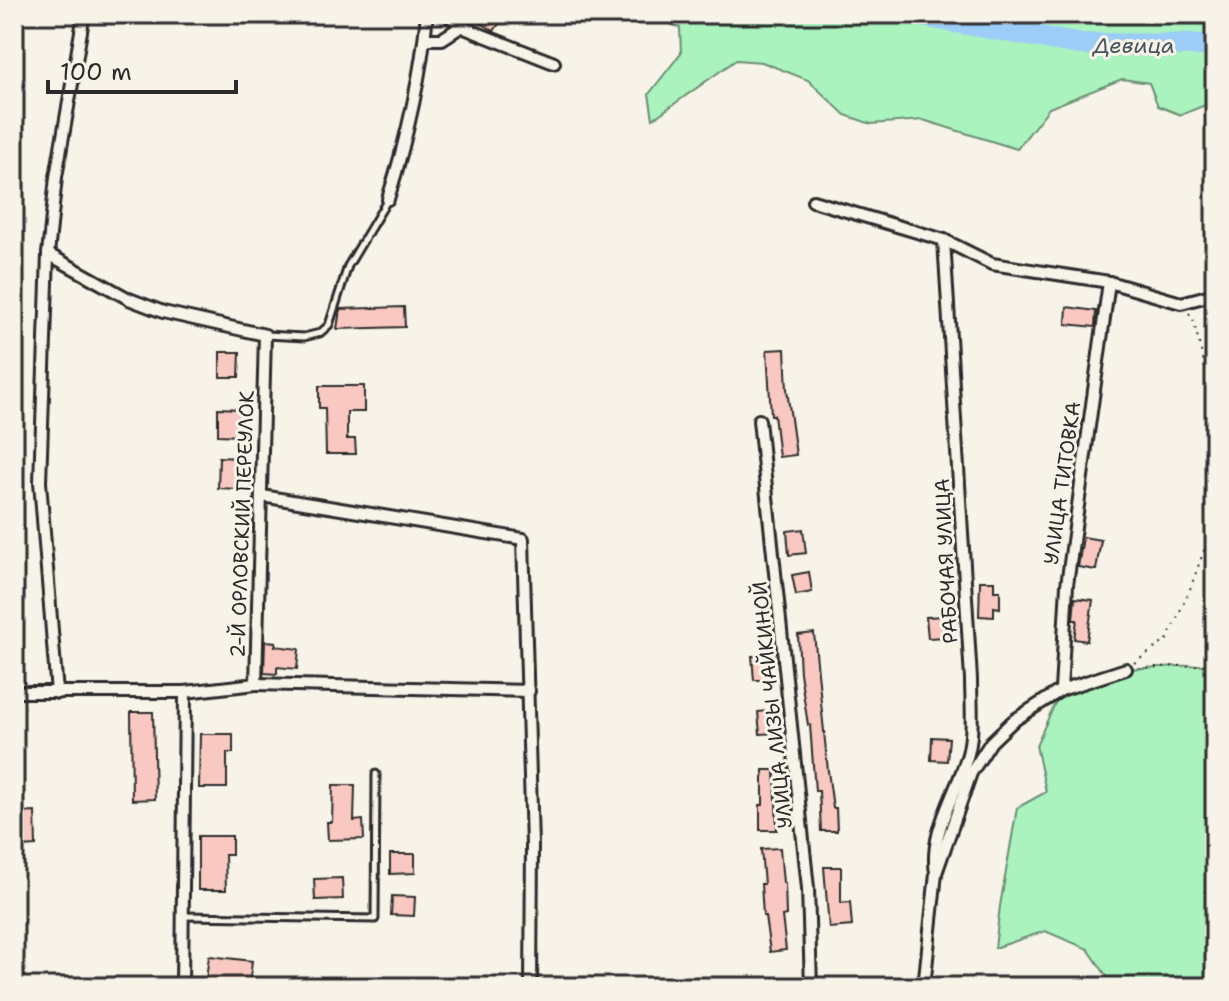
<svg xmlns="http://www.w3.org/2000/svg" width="1229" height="1001" viewBox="0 0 1229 1001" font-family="'Shantell Sans',sans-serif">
<rect width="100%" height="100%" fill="#f7f3e8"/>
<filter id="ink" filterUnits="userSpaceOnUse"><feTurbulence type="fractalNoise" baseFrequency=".0125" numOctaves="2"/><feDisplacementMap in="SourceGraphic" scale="16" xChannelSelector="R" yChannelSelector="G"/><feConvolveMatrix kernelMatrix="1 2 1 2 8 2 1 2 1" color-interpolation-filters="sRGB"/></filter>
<g filter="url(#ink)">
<g fill="#aaf2be" stroke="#6a8e74" stroke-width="2">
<polygon points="646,14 1148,14 1215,21 1215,101 1181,115 1158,106 1149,83 1122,79 1049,108 1017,149 923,120 871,124 845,115 808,80 762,62 736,60 653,119 649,94 681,53 680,28"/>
<polygon points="1215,664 1215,987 1114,987 1088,949 1045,931 995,948 1000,906 1017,808 1046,792 1036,745 1061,690 1126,669"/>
</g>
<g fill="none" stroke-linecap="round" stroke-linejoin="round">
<polyline stroke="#9cccf8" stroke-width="22" points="912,14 1079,44 1215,45"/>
</g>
<g fill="#f8c8c1" stroke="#2b2b2b" stroke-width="2">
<polygon points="467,14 506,14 494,31"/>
<polygon points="404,307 405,327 337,329 340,309"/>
<polygon points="1067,307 1096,311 1095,327 1066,324"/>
<polygon points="785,349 787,390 796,455 779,457 774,415 771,415 767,350"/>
<polygon points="220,352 240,352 239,377 220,377"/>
<polygon points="319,386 364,386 364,412 347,412 347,439 355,439 356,454 326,454 325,408 319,408"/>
<polygon points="218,408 240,409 239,436 218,435"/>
<polygon points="219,457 239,458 238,489 218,488"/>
<polygon points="803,529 806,553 789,555 787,531"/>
<polygon points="1083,537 1101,540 1096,570 1078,567"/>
<polygon points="809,572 812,592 796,595 792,575"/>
<polygon points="980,581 994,581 994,591 1000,591 1000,608 994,607 994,617 979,616"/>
<polygon points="1075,598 1093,600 1087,641 1074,639 1077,620 1073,620"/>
<polygon points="944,616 945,637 928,638 926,617"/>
<polygon points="814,633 828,771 833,808 836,808 837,831 821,831 819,791 815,791 810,725 808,725 800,673 798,635"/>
<polygon points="265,641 276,642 275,646 299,649 297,669 277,667 277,674 264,673"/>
<polygon points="752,656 767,656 768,680 754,680"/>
<polygon points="774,710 776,733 760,734 758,712"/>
<polygon points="131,712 153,712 155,799 132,800"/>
<polygon points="200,734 233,734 233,753 227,753 227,788 199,788"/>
<polygon points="932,737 949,738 947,761 931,760"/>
<polygon points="763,770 775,770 777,830 760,830 760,805 763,805"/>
<polygon points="333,785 355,785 354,821 363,820 364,839 328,840 327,822 332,822"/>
<polygon points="35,812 36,846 21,847 20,813"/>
<polygon points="198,836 232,836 232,855 225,855 226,890 198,890"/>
<polygon points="780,848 783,883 785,883 786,915 782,916 786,950 770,952 765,916 763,916 761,884 764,884 761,849"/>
<polygon points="390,854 415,854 415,873 390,874"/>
<polygon points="824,867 841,867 841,903 850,902 852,926 829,928"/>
<polygon points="342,878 343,899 315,900 314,879"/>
<polygon points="392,896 415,897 414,916 391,915"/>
<polygon points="209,956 252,961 249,987 205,987"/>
</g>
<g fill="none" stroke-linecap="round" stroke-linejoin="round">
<g stroke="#2b2b2b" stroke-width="11">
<g id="service">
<polyline points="266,335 304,337 320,333 329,325 348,266 388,199"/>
<polyline points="184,916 375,919 376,774"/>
</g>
</g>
<g stroke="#2b2b2b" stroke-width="16">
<g id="minor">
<polyline points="446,14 467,29 554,63"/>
<polyline points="425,39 442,39 462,26"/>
<path d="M388,199C407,138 421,78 427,14"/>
<polyline points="813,201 944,240 992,264 1109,282 1181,303 1215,294"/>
<polyline points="48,254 129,299 163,312 265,335 256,684 185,692 182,987"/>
<polyline points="759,420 808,888 811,987"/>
<polyline points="262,496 523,539 532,845 531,987"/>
<polyline points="256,684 529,691"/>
<polyline points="1061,690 1067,585 1109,282"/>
<polyline points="14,692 185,692"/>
<polyline points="57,693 40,482 48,254 56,177 84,14"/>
<path d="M936,873C929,832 957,793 968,754C974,731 971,702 971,679L944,240"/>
<polyline points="924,987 936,873 971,773 991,742 1013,721 1061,690 1126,669"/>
</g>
</g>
<g stroke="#2b2b2b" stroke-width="2" stroke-dasharray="2 6" stroke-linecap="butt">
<polyline points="1189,313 1193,319 1205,367 1215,387"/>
<polyline points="1134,663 1167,640 1190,589 1215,520"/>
<polyline points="1139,668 1215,664"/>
</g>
<use href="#service" stroke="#f7f3e8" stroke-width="5"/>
<use href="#minor" stroke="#f7f3e8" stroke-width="10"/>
</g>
</g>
<g text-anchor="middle" stroke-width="6" stroke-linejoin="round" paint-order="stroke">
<g font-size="20" fill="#2b2b2b" stroke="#f7f3e8">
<text transform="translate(1062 483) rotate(-82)" y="7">УЛИЦА ТИТОВКА</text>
<text transform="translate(242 524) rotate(-88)" y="7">2-Й ОРЛОВСКИЙ ПЕРЕУЛОК</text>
<text transform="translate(946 561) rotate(-93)" y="7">РАБОЧАЯ УЛИЦА</text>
<text transform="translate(772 705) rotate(-96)" y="7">УЛИЦА ЛИЗЫ ЧАЙКИНОЙ</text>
</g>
<g font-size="22" font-style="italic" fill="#47535e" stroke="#f7f3e8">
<text x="1134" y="53">Девица</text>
</g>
</g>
<rect width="1229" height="1001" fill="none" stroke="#f7f3e8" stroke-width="48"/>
<rect x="24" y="24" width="1181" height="953" fill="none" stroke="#2b2b2b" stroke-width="3" filter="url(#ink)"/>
<path d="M48 80v12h188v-12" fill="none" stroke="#2b2b2b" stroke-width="4"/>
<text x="60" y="80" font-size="24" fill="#2b2b2b" stroke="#f7f3e8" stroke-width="6" paint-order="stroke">100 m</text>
</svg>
